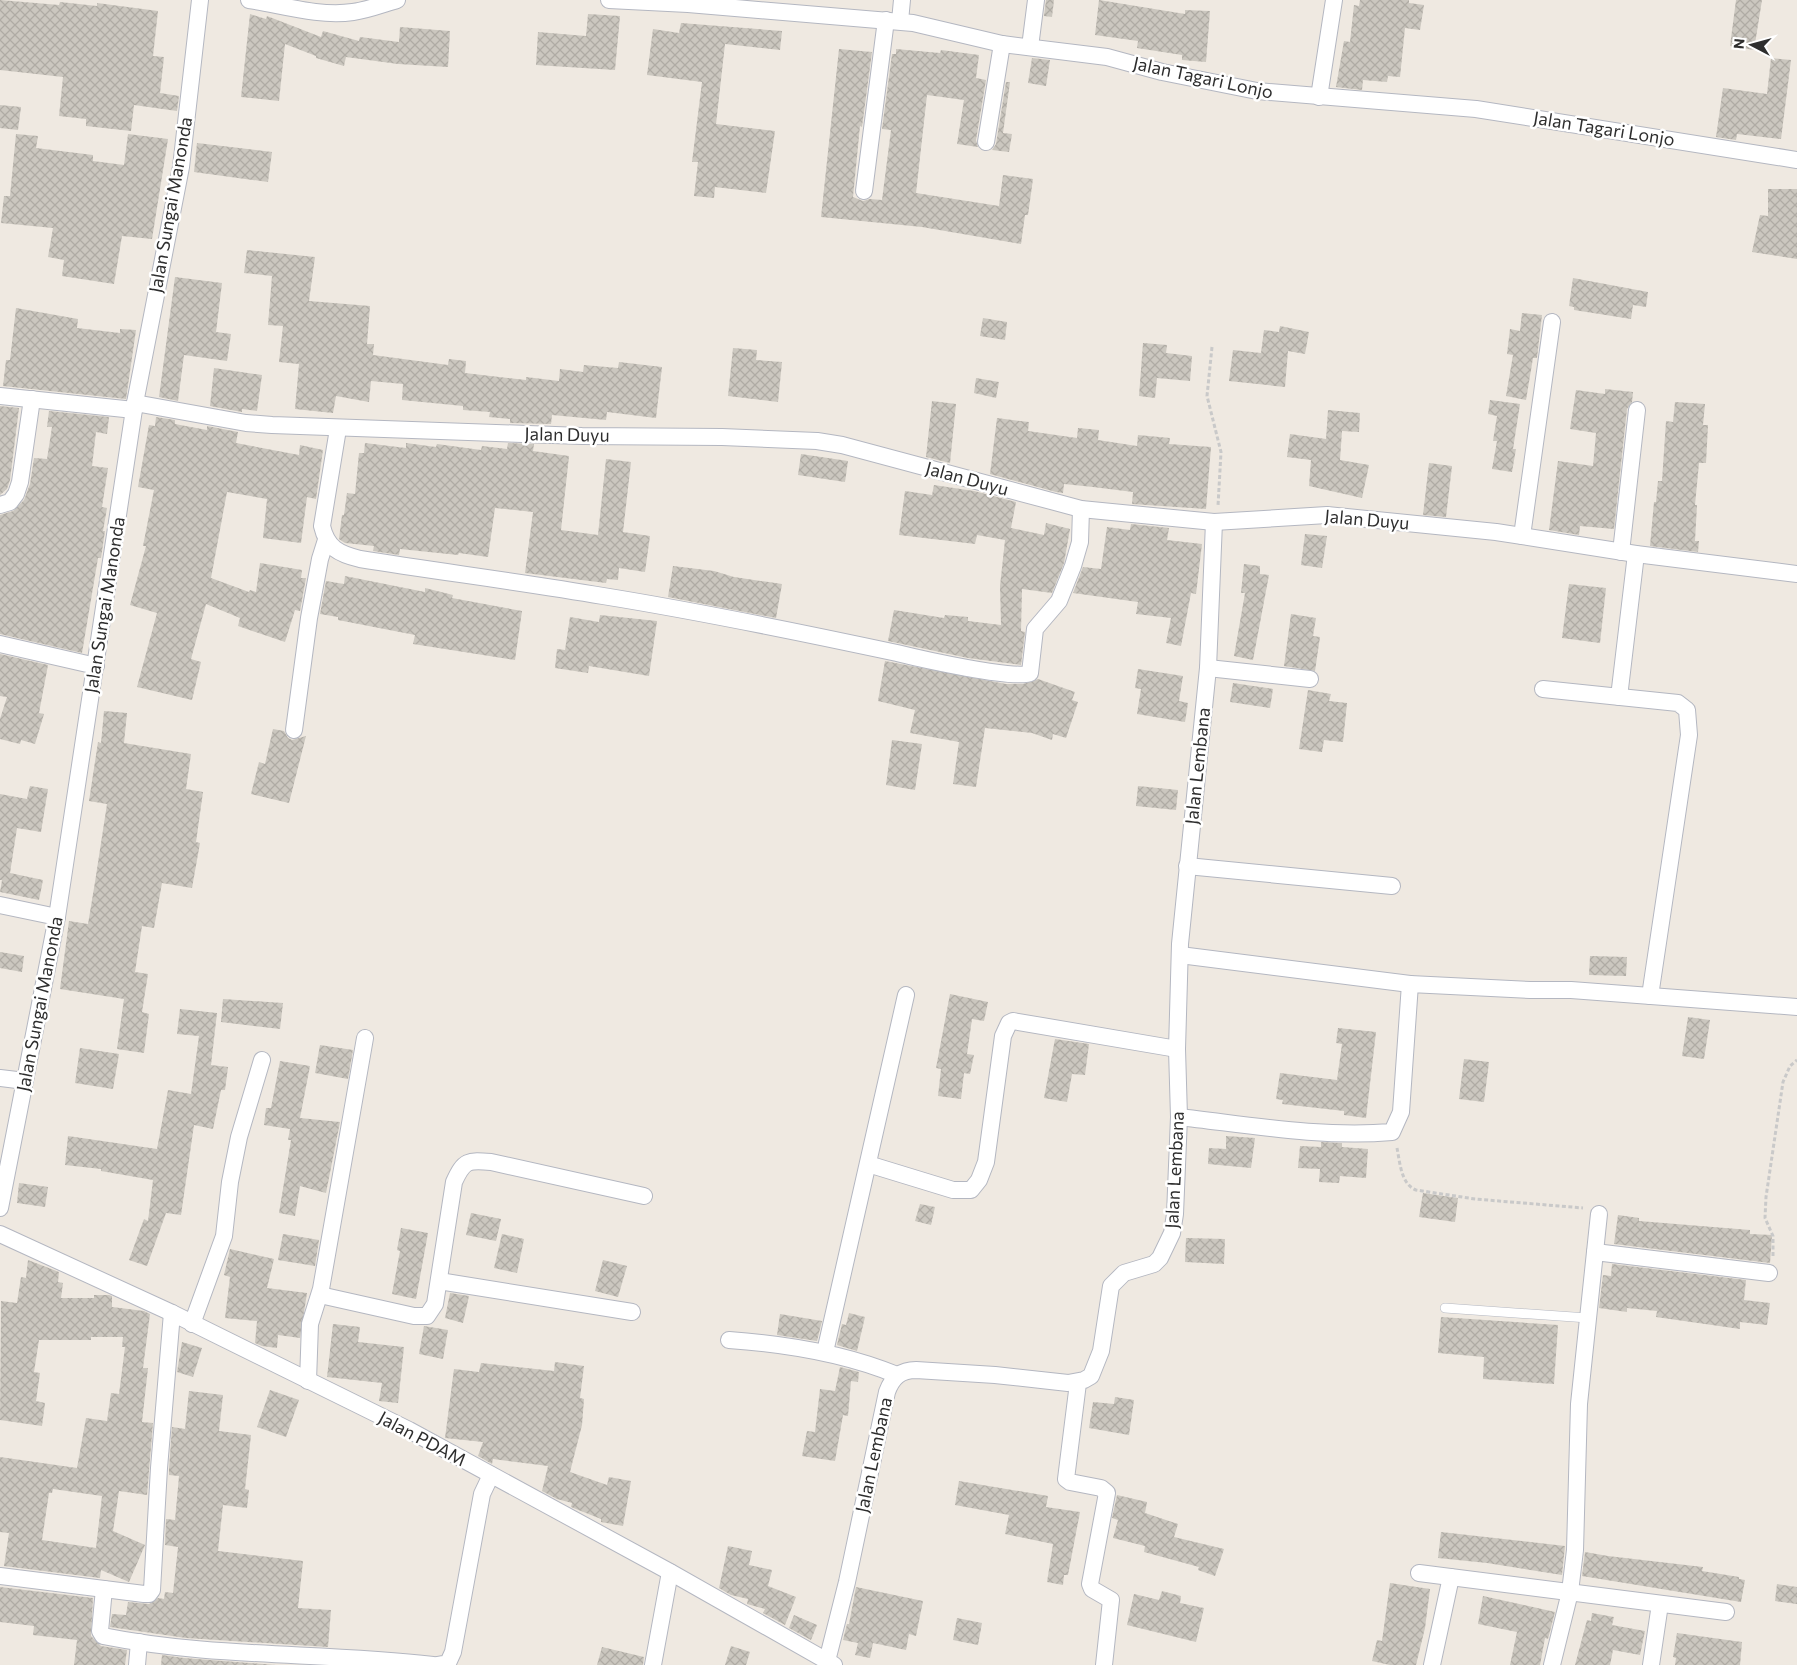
<svg xmlns="http://www.w3.org/2000/svg" width="1797" height="1665" viewBox="0 0 1797 1665" font-family="Commissioner,sans-serif">
<defs>
<pattern id="building-cross-hatch" width="8" height="8" patternUnits="userSpaceOnUse" patternTransform="scale(1.25)"><rect width="8" height="8" fill="#cbc7bf"/><path d="M0 0l8 8M0 8l8-8" fill="none" stroke="#afaba4"/></pattern>
</defs>
<rect width="100%" height="100%" fill="#efe9e1"/>
<g fill="url(#building-cross-hatch)" fill-rule="evenodd">
<polygon points="0,0 59,5 60,2 97,6 97,3 158,11 153,56 164,57 160,93 179,96 177,111 134,105 131,131 86,126 86,119 59,116 63,77 0,70"/>
<polygon points="1046,0 1054,0 1052,17 1044,16"/>
<polygon points="1099,0 1185,14 1185,10 1210,11 1206,62 1182,60 1182,55 1137,48 1138,41 1095,35"/>
<polygon points="1360,0 1409,0 1409,3 1424,5 1420,30 1405,28 1400,77 1388,76 1387,82 1363,80 1362,90 1336,87 1344,41 1350,42 1354,5 1359,6"/>
<polygon points="1736,0 1762,0 1754,50 1730,46"/>
<polygon points="250,14 266,19 267,16 321,37 323,31 359,41 360,37 399,42 400,27 450,31 448,67 398,64 346,57 344,66 316,58 316,56 285,44 279,101 241,97"/>
<polygon points="588,14 620,16 615,70 536,65 538,32 586,36"/>
<polygon points="681,23 782,31 780,50 725,44 716,124 775,131 766,193 715,187 714,198 694,196 698,162 692,162 702,82 647,75 653,29 679,33"/>
<polygon points="839,49 872,52 862,127 860,126 853,197 863,201 870,199 882,200 891,130 882,129 892,54 896,54 896,49 940,53 941,50 979,55 976,78 986,80 976,140 978,147 957,144 964,100 927,95 916,193 999,206 1003,175 1033,179 1028,215 1025,215 1021,244 922,227 821,217"/>
<polygon points="1032,58 1050,60 1046,86 1028,83"/>
<polygon points="1771,58 1791,60 1781,139 1737,134 1736,140 1716,137 1723,88 1767,94"/>
<polygon points="1006,82 1010,82 1003,133 1012,134 1009,152 992,150 996,144"/>
<polygon points="0,105 21,107 18,130 0,128"/>
<polygon points="16,134 38,136 36,148 93,155 93,161 124,165 128,134 168,139 152,239 122,236 114,284 62,276 64,260 48,257 53,228 1,223 4,196 10,196"/>
<polygon points="197,143 272,152 268,182 194,172"/>
<polygon points="1768,189 1797,189 1797,259 1752,252 1760,215 1768,216"/>
<polygon points="247,250 315,257 309,301 370,306 367,344 374,344 373,355 448,365 449,359 466,361 465,373 526,380 526,377 559,381 560,369 583,372 584,365 618,368 619,362 662,367 656,418 607,412 606,420 552,415 551,424 510,423 510,419 489,417 490,412 463,410 463,406 402,400 403,384 371,381 369,402 336,396 333,413 295,409 299,364 279,362 283,326 268,325 272,276 244,273"/>
<polygon points="175,277 222,283 216,332 231,334 227,361 184,355 178,401 159,397"/>
<polygon points="1573,278 1648,292 1646,307 1633,305 1631,319 1574,310 1574,307 1569,306"/>
<polygon points="16,308 78,319 77,328 120,333 120,329 136,330 126,399 3,386 6,360 10,360"/>
<polygon points="1522,313 1542,315 1537,358 1533,358 1526,400 1506,396 1513,355 1507,354 1510,329 1520,331"/>
<polygon points="983,318 1007,322 1005,340 980,336"/>
<polygon points="1280,326 1309,332 1305,354 1288,351 1285,387 1229,381 1233,350 1261,353 1264,330 1279,332"/>
<polygon points="1143,343 1167,345 1166,353 1192,356 1190,381 1157,378 1155,398 1139,396"/>
<polygon points="733,348 757,350 756,360 782,362 778,402 728,396"/>
<polygon points="214,368 262,375 257,411 242,409 242,412 210,406"/>
<polygon points="976,378 999,382 996,398 974,393"/>
<polygon points="1605,389 1633,392 1632,402 1627,409 1614,529 1580,526 1579,535 1549,530 1558,461 1593,466 1596,433 1570,429 1576,390 1605,394"/>
<polygon points="1490,400 1520,404 1513,449 1516,449 1512,472 1492,469 1497,441 1493,441 1497,416 1488,414"/>
<polygon points="932,401 956,404 950,463 926,457"/>
<polygon points="1675,402 1705,404 1703,425 1708,425 1706,463 1699,463 1695,505 1697,505 1695,541 1699,541 1698,552 1650,546 1654,502 1656,502 1658,481 1662,481 1666,421 1673,422"/>
<polygon points="0,406 19,408 10,480 7,489 0,495"/>
<polygon points="1328,410 1360,413 1359,432 1342,431 1340,460 1369,465 1362,498 1309,486 1311,460 1287,457 1290,434 1326,439"/>
<polygon points="49,411 109,417 107,434 96,432 92,466 108,468 102,507 107,508 103,531 105,531 101,558 98,558 82,653 0,634 0,515 13,511 24,500 30,484 34,458 47,459 52,427 47,427"/>
<polygon points="156,417 175,420 175,424 207,430 207,426 238,432 236,443 299,455 300,445 323,450 316,499 307,497 301,543 263,538 267,499 227,492 211,578 249,592 250,590 256,592 260,563 302,570 301,578 306,578 300,611 295,610 285,642 238,626 240,618 206,604 191,659 201,662 192,700 137,687 157,613 130,605 146,546 143,546 154,490 138,487 149,425 155,426"/>
<polygon points="997,418 1029,422 1028,431 1077,438 1078,428 1099,430 1098,440 1137,446 1138,435 1170,438 1169,444 1211,447 1206,509 1132,504 1133,492 1093,487 1064,484 1063,493 1056,492 990,474"/>
<polygon points="365,443 406,448 406,443 436,447 437,444 481,450 482,446 507,449 508,443 534,444 533,451 569,456 561,530 598,535 606,459 631,462 623,532 650,536 645,572 619,568 618,580 607,579 606,583 525,573 533,512 495,508 488,557 459,553 458,555 400,549 399,555 373,551 374,546 345,543 339,539 342,515 344,515 347,493 355,494 359,453 364,453"/>
<polygon points="801,454 848,461 845,482 798,475"/>
<polygon points="1429,463 1452,466 1446,517 1423,515"/>
<polygon points="934,485 974,491 1016,502 1011,528 1044,535 1046,523 1070,529 1064,563 1052,593 1022,589 1021,631 1025,632 1021,665 968,658 888,641 894,610 944,618 945,615 968,617 968,621 1001,625 1000,586 1005,540 977,535 975,544 899,535 905,491 932,495"/>
<polygon points="1131,524 1169,528 1167,540 1202,544 1196,594 1191,593 1181,646 1166,643 1171,618 1136,614 1138,602 1073,593 1083,567 1101,569 1107,527 1130,530"/>
<polygon points="1305,534 1327,536 1322,568 1301,565"/>
<polygon points="1244,564 1260,566 1260,574 1269,575 1253,660 1234,656 1245,593 1241,593"/>
<polygon points="673,566 714,571 734,577 782,584 776,618 668,597"/>
<polygon points="345,576 425,592 425,588 453,595 452,598 522,611 515,660 413,644 415,635 338,620 338,617 320,614 326,581 344,584"/>
<polygon points="1569,584 1606,588 1600,643 1562,638"/>
<polygon points="1291,614 1316,618 1313,636 1320,637 1315,671 1284,666"/>
<polygon points="600,615 657,621 649,676 589,666 588,673 555,668 557,649 565,650 570,617 599,622"/>
<polygon points="0,654 48,665 39,713 44,714 35,744 21,740 20,744 0,739 0,719 7,697 0,696"/>
<polygon points="885,661 1006,684 1023,684 1038,679 1075,692 1072,700 1078,702 1066,738 1053,734 1052,740 1032,733 985,728 976,787 953,784 959,742 910,733 915,710 878,701"/>
<polygon points="1138,669 1183,676 1179,701 1188,703 1185,722 1137,714 1141,689 1135,688"/>
<polygon points="1233,683 1273,689 1270,708 1230,702"/>
<polygon points="1308,690 1331,694 1329,701 1347,703 1343,742 1324,740 1322,752 1299,749"/>
<polygon points="104,711 127,713 124,743 191,754 186,789 203,792 196,842 200,843 192,888 162,883 154,928 142,926 135,972 148,974 142,1012 149,1014 144,1053 117,1049 124,999 60,989 69,921 88,924 95,882 107,804 89,801 98,742 101,743"/>
<polygon points="273,729 284,731 288,738 292,740 306,736 289,803 251,794 259,762 265,764"/>
<polygon points="892,740 922,744 915,790 886,785"/>
<polygon points="30,786 48,789 41,832 17,828 10,873 43,880 39,900 0,892 2,880 0,880 0,794 27,799"/>
<polygon points="1138,786 1178,790 1176,810 1136,806"/>
<polygon points="0,952 24,956 22,972 0,968"/>
<polygon points="1590,956 1627,957 1626,976 1589,975"/>
<polygon points="950,994 988,1002 984,1021 972,1019 967,1054 974,1055 970,1074 964,1073 961,1099 938,1096 941,1069 936,1068"/>
<polygon points="223,999 283,1003 280,1029 221,1022"/>
<polygon points="180,1009 217,1013 211,1065 228,1067 225,1090 221,1090 213,1129 194,1125 181,1215 166,1213 147,1266 129,1260 144,1219 148,1221 153,1180 101,1171 101,1169 65,1165 68,1136 157,1149 168,1090 191,1094 199,1036 177,1034"/>
<polygon points="1688,1017 1710,1020 1704,1059 1682,1056"/>
<polygon points="1338,1028 1376,1032 1366,1118 1344,1115 1344,1111 1282,1104 1283,1100 1276,1099 1280,1073 1337,1080 1342,1044 1336,1043"/>
<polygon points="1055,1039 1089,1044 1085,1075 1072,1074 1067,1102 1044,1098"/>
<polygon points="320,1045 353,1050 348,1079 315,1073"/>
<polygon points="80,1048 119,1054 113,1089 75,1083"/>
<polygon points="1464,1059 1489,1062 1484,1102 1459,1099"/>
<polygon points="280,1061 310,1066 300,1118 340,1122 326,1193 300,1186 295,1216 279,1213 291,1140 288,1140 290,1129 264,1125 266,1108 271,1108"/>
<polygon points="1226,1136 1255,1138 1251,1168 1208,1164 1209,1148 1226,1149"/>
<polygon points="1321,1142 1342,1143 1342,1147 1368,1149 1366,1178 1340,1176 1339,1183 1319,1182 1320,1169 1298,1168 1300,1146 1321,1147"/>
<polygon points="19,1183 48,1187 45,1207 17,1203"/>
<polygon points="1423,1193 1458,1198 1455,1222 1419,1217"/>
<polygon points="920,1204 935,1207 931,1225 915,1221"/>
<polygon points="471,1213 501,1219 496,1241 466,1235"/>
<polygon points="1618,1215 1639,1218 1639,1221 1750,1230 1750,1234 1772,1235 1770,1263 1614,1244"/>
<polygon points="401,1228 428,1233 416,1299 392,1294 400,1251 397,1250"/>
<polygon points="283,1234 319,1240 315,1266 278,1260"/>
<polygon points="502,1234 524,1239 517,1273 494,1268"/>
<polygon points="1186,1238 1225,1239 1224,1264 1185,1262"/>
<polygon points="230,1249 274,1259 267,1288 307,1293 300,1338 278,1335 277,1348 262,1346 255,1343 257,1321 225,1318 230,1277 224,1275"/>
<path d="M28,1260L59,1272L58,1282L63,1283L61,1298H94V1295H109L112,1296V1307L144,1311L150,1314L143,1368H148L142,1422L153,1423L147,1495L119,1491L113,1531L145,1545L129,1582L101,1570L100,1578L4,1566L9,1533L0,1532V1457L77,1468L86,1418L107,1421L111,1393L119,1394L125,1347H122L123,1337H91V1340H39L34,1372L40,1373L36,1401L45,1403L42,1426L0,1420L1,1301L17,1303L21,1277L26,1278ZM53,1489L102,1496L96,1548L42,1540L49,1493H52Z"/>
<polygon points="603,1260 627,1266 618,1297 595,1291"/>
<polygon points="1612,1264 1746,1280 1744,1300 1770,1303 1767,1325 1740,1322 1740,1329 1656,1317 1657,1311 1627,1308 1627,1312 1599,1308 1603,1275 1611,1276"/>
<polygon points="450,1293 469,1296 463,1323 445,1318"/>
<polygon points="849,1313 865,1317 857,1351 837,1345 842,1324 846,1325"/>
<polygon points="780,1314 822,1321 817,1341 777,1335"/>
<polygon points="1441,1317 1558,1325 1554,1384 1483,1379 1484,1357 1438,1353"/>
<polygon points="333,1324 360,1327 358,1342 404,1347 398,1403 379,1401 382,1383 327,1377"/>
<polygon points="424,1326 448,1330 443,1359 419,1354"/>
<polygon points="182,1342 202,1348 193,1377 177,1372"/>
<polygon points="555,1362 584,1366 580,1398 584,1399 582,1425 570,1472 607,1485 609,1477 631,1481 623,1526 601,1522 601,1519 571,1507 572,1503 557,1499 542,1491 548,1466 493,1459 492,1464 478,1456 483,1442 445,1438 454,1369 479,1372 481,1363 554,1371"/>
<polygon points="840,1367 859,1372 858,1382 851,1381 848,1416 843,1415 835,1461 802,1456 807,1431 815,1432 820,1389 835,1391"/>
<polygon points="270,1390 299,1400 286,1437 257,1427"/>
<polygon points="189,1391 223,1395 219,1431 251,1435 245,1489 249,1490 247,1508 223,1505 218,1551 303,1561 298,1608 331,1610 328,1647 186,1638 110,1627 112,1614 126,1615 128,1602 149,1604 158,1598 164,1599 165,1592 173,1593 178,1547 165,1545 166,1519 175,1520 179,1476 169,1475 169,1469 172,1427 185,1429"/>
<polygon points="1115,1397 1134,1400 1129,1435 1089,1428 1093,1402 1114,1404"/>
<polygon points="959,1481 1048,1496 1046,1507 1080,1512 1068,1575 1064,1575 1063,1585 1047,1582 1053,1544 1005,1534 1009,1515 955,1505"/>
<polygon points="1117,1495 1147,1502 1145,1513 1178,1524 1174,1537 1224,1549 1215,1576 1198,1570 1199,1567 1144,1552 1145,1546 1113,1538 1118,1520 1112,1518"/>
<polygon points="1441,1532 1565,1546 1562,1575 1487,1563 1438,1558"/>
<polygon points="728,1546 752,1551 749,1565 772,1570 768,1586 796,1597 785,1625 763,1613 765,1609 747,1604 748,1599 731,1595 719,1588"/>
<polygon points="1585,1552 1608,1556 1703,1567 1702,1571 1739,1577 1739,1579 1745,1580 1741,1602 1582,1576"/>
<polygon points="1390,1583 1430,1589 1425,1628 1416,1665 1390,1665 1372,1661 1377,1640 1382,1641"/>
<polygon points="1777,1584 1797,1587 1797,1604 1775,1601"/>
<polygon points="0,1587 93,1598 91,1636 101,1646 127,1650 125,1665 74,1665 77,1640 33,1635 34,1626 0,1622"/>
<polygon points="856,1587 923,1601 916,1636 909,1634 906,1650 873,1643 870,1658 855,1655 858,1643 843,1640 847,1624 849,1624"/>
<polygon points="1162,1591 1181,1596 1180,1603 1204,1608 1196,1642 1127,1625 1134,1594 1159,1600"/>
<polygon points="1483,1596 1555,1612 1548,1639 1545,1638 1540,1665 1510,1665 1517,1632 1478,1624"/>
<polygon points="1592,1613 1614,1617 1612,1625 1645,1631 1640,1655 1613,1650 1610,1665 1575,1665 1587,1620 1591,1621"/>
<polygon points="794,1615 817,1625 811,1640 789,1628"/>
<polygon points="957,1618 982,1623 978,1645 953,1640"/>
<polygon points="1677,1633 1742,1642 1740,1665 1675,1665 1676,1658 1673,1657"/>
<polygon points="731,1646 750,1652 746,1665 725,1665"/>
<polygon points="602,1647 644,1657 643,1665 597,1665"/>
<polygon points="162,1655 184,1658 276,1665 161,1665"/>
</g>
<g fill="none" stroke-linecap="round" stroke-linejoin="round">
<g stroke="#b4b7c1" stroke-width="10">
<polyline id="lane" points="1445,1308 1588,1318"/>
</g>
<g stroke="#b4b7c1" stroke-width="18">
<g id="street">
<path d="M249,0C282,5 319,17 353,12C368,10 383,4 397,0"/>
<polyline points="609,0 688,4 913,23 1002,44 1107,57 1162,72 1257,91 1476,109 1797,160"/>
<polyline points="900,21 902,0"/>
<polyline points="1030,47 1036,0"/>
<polyline points="1319,97 1334,0"/>
<polyline points="986,142 1002,44"/>
<polyline points="864,191 886,20"/>
<polyline points="0,396 134,410"/>
<polyline points="135,403 246,423 272,425 582,436 722,437 817,441 842,445 1081,509 1214,522 1327,515 1496,532 1636,554 1797,574"/>
<path d="M338,429L322,526C327,548 339,554 360,559C441,572 522,582 603,596C702,612 799,632 897,653C917,658 1018,681 1030,673L1035,629L1059,601L1073,566L1080,542L1081,509"/>
<polyline points="0,505 10,502 16,494 20,482 32,399"/>
<polyline points="1522,536 1552,322"/>
<polyline points="1621,552 1637,410"/>
<polyline points="0,644 96,666"/>
<polyline points="1208,668 1310,679"/>
<polyline points="1543,689 1678,703 1687,710 1689,735 1650,996"/>
<polyline points="1619,697 1636,554"/>
<polyline points="294,730 309,618 320,559 326,540"/>
<polyline points="1187,866 1392,886"/>
<polyline points="0,905 57,917"/>
<polyline points="1180,955 1410,984"/>
<polyline points="0,1078 25,1081"/>
<path d="M1179,1117C1250,1125 1322,1138 1392,1132L1401,1112L1410,984L1530,990H1571L1797,1007"/>
<polyline points="868,1164 953,1190 971,1190 979,1180 986,1162 1003,1036 1009,1023 1013,1021 1177,1049"/>
<polyline points="0,1208 57,917 135,403 181,167 200,0"/>
<polyline points="0,1234 172,1313 409,1430 670,1572 834,1665"/>
<polyline points="1595,1252 1599,1214"/>
<polyline points="439,1281 632,1312"/>
<path d="M320,1295L414,1316H427L435,1304L454,1182C464,1160 468,1160 491,1162L644,1196"/>
<polyline points="192,1324 224,1236 230,1182 239,1137 262,1060"/>
<path d="M729,1340C786,1344 844,1353 897,1375"/>
<polyline points="825,1352 906,995"/>
<polyline points="308,1381 310,1324 321,1289 365,1038"/>
<polyline points="1078,1383 1066,1479 1070,1482 1101,1488 1107,1493 1090,1584 1092,1589 1111,1600 1104,1665"/>
<polyline points="1419,1573 1726,1612"/>
<polyline points="0,1576 144,1594 149,1594 152,1590 159,1468 172,1313"/>
<path d="M104,1589L100,1631L103,1636C212,1658 323,1652 433,1665"/>
<polyline points="137,1665 139,1642"/>
<polyline points="437,1665 448,1663 453,1652 482,1494 491,1475"/>
<polyline points="653,1665 670,1572"/>
<path d="M826,1665L847,1582L887,1392C892,1378 900,1370 916,1370L995,1375L1068,1383L1084,1380L1091,1376L1101,1351L1111,1286L1124,1273L1154,1264L1160,1258L1172,1233L1175,1214L1179,1117L1177,1049L1180,944L1208,668L1214,522"/>
<polyline points="1432,1665 1451,1577"/>
<polyline points="1552,1665 1570,1592 1575,1550 1579,1404 1595,1252 1769,1273"/>
<polyline points="1651,1665 1660,1604"/>
</g>
</g>
<g stroke="#c9c9c9" stroke-width="3" stroke-dasharray="4 2.5" stroke-linecap="butt">
<polyline points="1212,347 1207,396 1221,452 1218,506"/>
<path d="M1397,1148C1400,1163 1401,1184 1416,1190L1475,1199L1583,1208"/>
<polyline points="1773,1256 1773,1236 1765,1218 1766,1197 1783,1082 1790,1066 1797,1060"/>
</g>
<use href="#lane" stroke="#fff" stroke-width="9"/>
<use href="#street" stroke="#fff" stroke-width="16"/>
</g>
<g text-anchor="middle" stroke-width="5" stroke-linejoin="round" paint-order="stroke">
<g font-size="18" fill="#2e2e2e" stroke="#fff">
<text transform="translate(1203 78) rotate(12)" y="6">Jalan Tagari Lonjo</text>
<text transform="translate(1604 129) rotate(9)" y="6">Jalan Tagari Lonjo</text>
<text transform="translate(171 205) rotate(-80)" y="6">Jalan Sungai Manonda</text>
<text transform="translate(567 435) rotate(1)" y="6">Jalan Duyu</text>
<text transform="translate(967 479) rotate(15)" y="6">Jalan Duyu</text>
<text transform="translate(1367 520) rotate(5)" y="6">Jalan Duyu</text>
<text transform="translate(105 605) rotate(-81)" y="6">Jalan Sungai Manonda</text>
<text transform="translate(1198 766) rotate(-84)" y="6">Jalan Lembana</text>
<text transform="translate(40 1004) rotate(-79)" y="6">Jalan Sungai Manonda</text>
<text transform="translate(1175 1170) rotate(-87)" y="6">Jalan Lembana</text>
<text transform="translate(422 1439) rotate(28)" y="6">Jalan PDAM</text>
<text transform="translate(874 1455) rotate(-78)" y="6">Jalan Lembana</text>
</g>
</g>
<g transform="translate(1752 45) rotate(276)" stroke="#ffffff" stroke-width="4" paint-order="stroke">
<path d="M0-4L9 19L0 12L-9 19Z" fill="#2e2e2e"/>
<text y="-8" font-size="14" font-weight="bold" text-anchor="middle" fill="#2e2e2e">N</text>
</g>
</svg>
